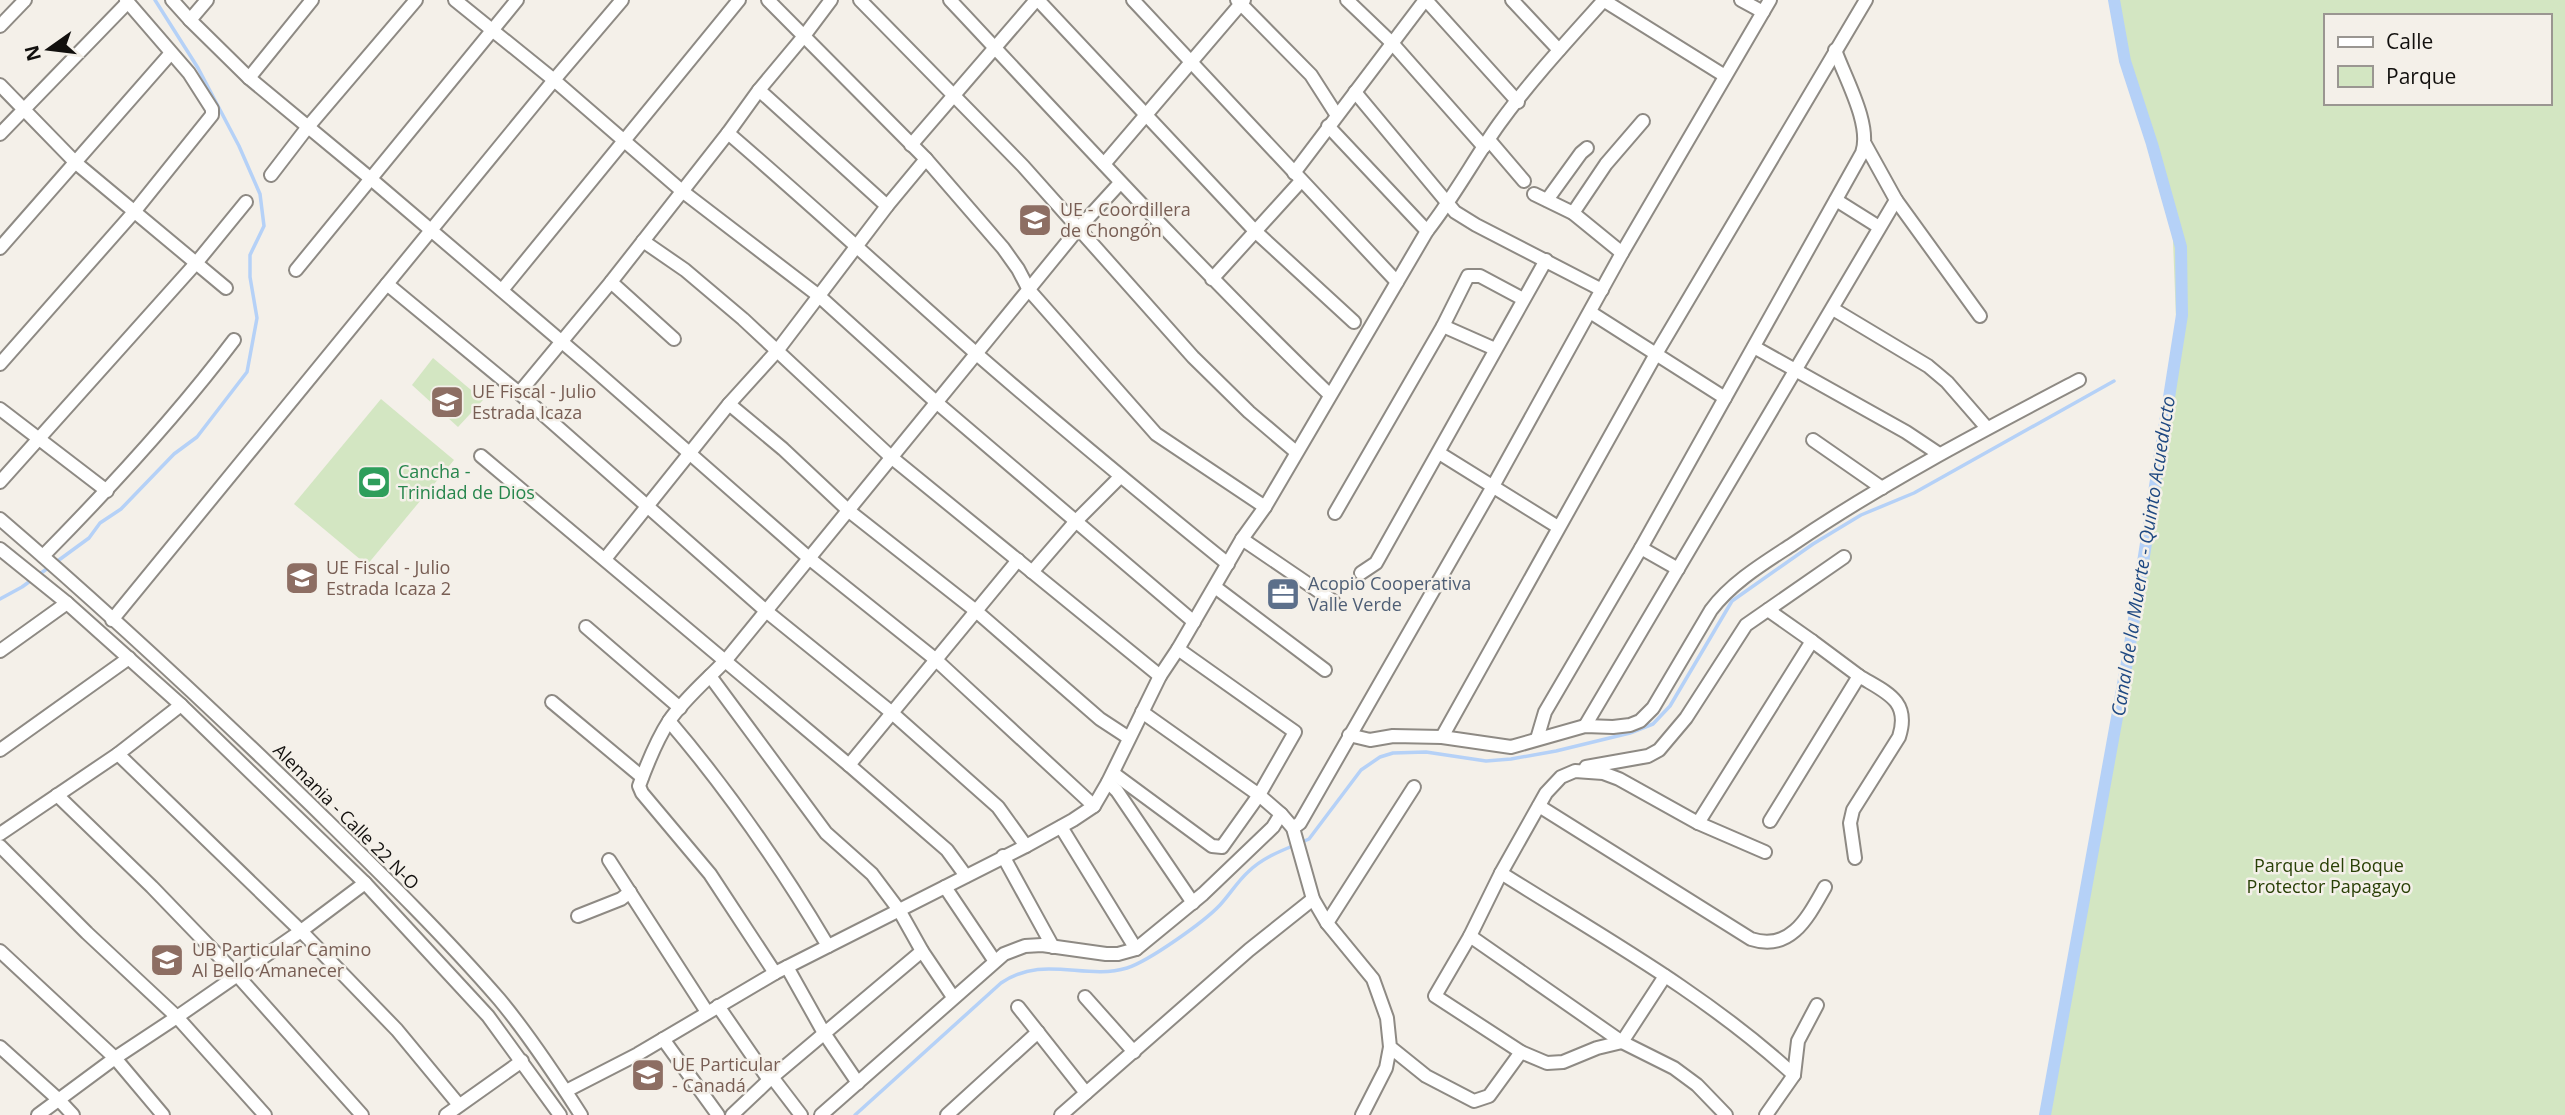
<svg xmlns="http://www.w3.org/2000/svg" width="2565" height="1115" viewBox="0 0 2565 1115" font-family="'Open Sans',sans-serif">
<rect width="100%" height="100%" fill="#f4f0e9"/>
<g fill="#d3e6c2" fill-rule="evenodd">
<path d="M2113,0H2565V1115H2048L2133,627L2177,344L2172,215L2128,70ZM2325,16H2549V103H2325Z"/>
<polygon points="433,358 483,400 458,427 412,385"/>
<polygon points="381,399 454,460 367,565 294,504"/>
</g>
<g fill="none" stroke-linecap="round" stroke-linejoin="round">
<g stroke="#b5d1f7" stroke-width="3.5">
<polyline points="0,599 22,587 89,538 100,523 121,509 174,454 197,437 247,372 257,318 250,277 250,255 264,226 260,194 239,146 198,68 155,0"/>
<polyline points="1302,842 1309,839 1361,770 1380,757 1393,753 1426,752 1486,761 1511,759 1556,751 1630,733 1653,724 1670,706 1732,601 1813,544 1861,515 1914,493 2114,381"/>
<path d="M855,1115L1001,983C1043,954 1085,981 1127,968C1149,961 1204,922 1220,905C1230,894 1238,881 1248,872C1261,859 1278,852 1295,845"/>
</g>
<polyline stroke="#b5d1f7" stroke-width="12" points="2045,1115 2129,651 2182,315 2181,247 2152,144 2125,61 2114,0"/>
<g stroke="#8e8a84" stroke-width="16">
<g id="minor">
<polyline points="172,0 190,20 249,78 371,179 589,365 810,559 935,659 1094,806"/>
<polyline points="455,0 554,80 682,191 819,296 936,402 1194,622"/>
<polyline points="768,0 926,159 1003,248 1018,269 1029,290 1156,434 1265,507"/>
<polyline points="860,0 1023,166 1193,357 1249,412 1296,452"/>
<path d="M950,0C1075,133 1198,268 1330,395"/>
<polyline points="1038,0 1255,231 1354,322"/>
<polyline points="1133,0 1397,282"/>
<polyline points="1237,0 1311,75 1336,114"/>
<polyline points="1347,0 1392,43 1484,147"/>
<polyline points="1426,0 1518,102"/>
<polyline points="1512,0 1559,50"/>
<polyline points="1603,0 1725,76"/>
<polyline points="1741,0 1763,12"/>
<polyline points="190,20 207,0"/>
<polyline points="0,26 25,0"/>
<polyline points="249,78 312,0"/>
<polyline points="0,85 76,163 226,288"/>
<polyline points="759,90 887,206"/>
<polyline points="1355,92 1455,212 1476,225 1602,290"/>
<polyline points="1328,126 1427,231"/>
<path d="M728,133C813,206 895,282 979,356C1061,427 1144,496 1228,564"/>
<polyline points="0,134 128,2"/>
<polyline points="1489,140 1524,181"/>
<polyline points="911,145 1036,0"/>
<polyline points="1104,164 1244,0"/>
<polyline points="1294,173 1425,0"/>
<polyline points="271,175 307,128 416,0"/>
<polyline points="1534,194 1573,213 1622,253"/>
<polyline points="1547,200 1581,153 1587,148"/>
<polyline points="1836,200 1879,227"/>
<polyline points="1896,200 1980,316"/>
<polyline points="1573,213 1606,164 1643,121"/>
<polyline points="643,241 685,270 743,319 891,457 1160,676"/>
<polyline points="0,248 171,53"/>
<polyline points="296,270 517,0"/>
<polyline points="1212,279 1301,181"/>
<polyline points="611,282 674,339"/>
<polyline points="387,284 519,393 766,611 891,712 998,807 1026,846"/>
<polyline points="502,290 739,0"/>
<polyline points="1833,309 1928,366 1947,382 1987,428"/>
<polyline points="1590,312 1725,398"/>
<polyline points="1443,326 1495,349"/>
<polyline points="1754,347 1906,432 1939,454"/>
<polyline points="0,364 134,212 212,115 212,109 189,73 126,0"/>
<polyline points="519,393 611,282 728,133 759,90 804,36 831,0"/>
<polyline points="729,404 783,449 849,511 976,611 1100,719 1129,738"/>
<polyline points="0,409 107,491"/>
<polyline points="1813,440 1882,488"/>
<polyline points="1439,453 1558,527"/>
<polyline points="481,456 849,765 947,850 966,876"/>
<polyline points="0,482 197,262 246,202"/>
<polyline points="1335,513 1443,326 1468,276 1480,276 1523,299"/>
<path d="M0,519C107,611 210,707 311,805C375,868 440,931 499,999C529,1035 556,1076 581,1115"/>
<polyline points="1242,539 1333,601"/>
<polyline points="1641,548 1678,569"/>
<polyline points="0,549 67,603 181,705 365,883 488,1016 560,1115"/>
<path d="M43,556C111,487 176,417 234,340"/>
<polyline points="605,559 729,404 777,351 887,206 926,159"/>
<polyline points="1032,572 1076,521 1120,477"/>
<polyline points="1361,573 1376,563 1546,260"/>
<polyline points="1215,587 1325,670"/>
<polyline points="1768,610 1812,641"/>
<polyline points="112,620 554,80 622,0"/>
<polyline points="586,627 680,708"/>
<polyline points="0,651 67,603"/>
<polyline points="710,676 826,833 872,874 899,910 922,951 953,997"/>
<polyline points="552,702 642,777"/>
<polyline points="1142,712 1259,795 1281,814 1293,828 1313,899 1327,923 1373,979 1387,1018 1390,1047 1426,1076 1474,1101 1489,1096 1521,1052"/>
<path d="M669,721C729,791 781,867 828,946"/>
<polyline points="1585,726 1896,200 1865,144"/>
<path d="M1349,735L1370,740L1393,736L1442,737L1511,747L1585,726L1613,727L1630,725L1640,721L1653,708L1711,610C1732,582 1764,563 1793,544C1884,482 1982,431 2079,380"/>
<polyline points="1442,737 1656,354 1866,0"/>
<path d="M1537,739L1545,712L1641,548L1862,153C1872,125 1845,78 1835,50"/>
<polyline points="0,750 129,658"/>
<polyline points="118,754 301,931 397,1030 459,1105"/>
<polyline points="849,765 1018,560"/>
<polyline points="1586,767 1648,756 1659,750 1686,718 1746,625 1844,557"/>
<polyline points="1113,773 1212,846 1222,847 1259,795 1295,732 1178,649"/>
<polyline points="1108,782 1117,791 1193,903"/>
<polyline points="57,795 152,887 237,975 362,1115"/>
<path d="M1539,806L1751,939C1791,952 1808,917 1825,887"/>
<polyline points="1698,823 1812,641 1859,676 1770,821"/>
<polyline points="1061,827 1136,949"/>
<polyline points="1293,828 1300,823 1492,488 1622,253 1770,0"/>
<polyline points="0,834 118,754 181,705"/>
<polyline points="0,846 87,933 177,1017 265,1115"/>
<polyline points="1003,856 1053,947"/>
<path d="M1855,858L1850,823L1853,810L1899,737C1911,700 1885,692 1859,676"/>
<polyline points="609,860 707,1012"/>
<path d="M1501,873C1601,936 1706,994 1794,1075"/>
<polyline points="945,887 994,960"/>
<polyline points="578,916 621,899 630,892"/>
<polyline points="1327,923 1414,787"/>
<polyline points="1470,936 1622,1042 1674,1068 1697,1085 1726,1115"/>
<polyline points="0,951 115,1058 163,1115"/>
<polyline points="787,967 824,1033 858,1083"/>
<path d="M775,973L710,874L642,793L639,786C647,764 656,741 669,721C685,698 707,680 726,660L1078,229L1120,183"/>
<polyline points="1665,976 1622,1042 1597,1048 1563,1062 1547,1063 1521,1052 1435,996 1470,936 1501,873 1546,793 1561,777 1575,771 1603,773 1619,779 1698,823 1765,852"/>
<polyline points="1085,997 1134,1052"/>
<polyline points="718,1006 769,1080 922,951"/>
<polyline points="1018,1007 1086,1093"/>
<polyline points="663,1039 718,1115"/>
<polyline points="0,1047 59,1100 73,1115"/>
<polyline points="772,1077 801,1115"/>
<path d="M566,1091L638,1054L775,973L1026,846L1073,820L1094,806L1108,782L1160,676L1178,649L1242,539L1265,507L1427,231C1454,197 1474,159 1499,124C1531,80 1568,40 1604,0"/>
<polyline points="38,1115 115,1058 177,1017 301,931 365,883"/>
<polyline points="446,1115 522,1061"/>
<polyline points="732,1115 769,1080"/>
<polyline points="821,1115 1004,954 1025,946 1042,945 1106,954 1118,954 1136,949 1203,894 1273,827 1281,814"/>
<polyline points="947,1115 1038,1032"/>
<polyline points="1061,1115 1249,950 1313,899"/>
<polyline points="1362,1115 1386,1068 1390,1047"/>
<polyline points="1766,1115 1794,1075 1798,1041 1817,1005"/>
</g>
</g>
<use href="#minor" stroke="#fff" stroke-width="12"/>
</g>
<defs>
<g id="school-square" transform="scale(1.75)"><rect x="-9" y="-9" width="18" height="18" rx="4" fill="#8d6e63" stroke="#f4f0e9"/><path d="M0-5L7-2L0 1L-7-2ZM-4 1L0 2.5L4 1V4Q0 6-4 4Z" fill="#fff"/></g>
<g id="stadium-square" transform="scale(1.75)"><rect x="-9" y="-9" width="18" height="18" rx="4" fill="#2e9e5b" stroke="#f4f0e9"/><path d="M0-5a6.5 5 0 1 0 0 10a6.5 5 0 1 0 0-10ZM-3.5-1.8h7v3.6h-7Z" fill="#fff"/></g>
<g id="office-square" transform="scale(1.75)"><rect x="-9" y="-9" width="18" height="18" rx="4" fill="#5c6f8a" stroke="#f4f0e9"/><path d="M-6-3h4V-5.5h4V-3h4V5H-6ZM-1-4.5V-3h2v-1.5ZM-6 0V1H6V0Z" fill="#fff"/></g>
</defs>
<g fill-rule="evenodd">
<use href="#school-square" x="1035" y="220"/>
<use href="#school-square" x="447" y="402"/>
<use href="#stadium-square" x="374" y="482"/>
<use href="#school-square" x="302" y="578"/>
<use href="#office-square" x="1283" y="594"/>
<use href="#school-square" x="167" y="960"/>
<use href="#school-square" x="648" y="1075"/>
</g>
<g text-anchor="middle" stroke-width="5" stroke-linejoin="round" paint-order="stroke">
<g font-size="18" fill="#785e54" stroke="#f4f0e9" text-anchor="start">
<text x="1060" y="216">UE - Coordillera<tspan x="1060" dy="21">de Chongón</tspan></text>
<text x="472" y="398">UE Fiscal - Julio<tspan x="472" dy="21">Estrada Icaza</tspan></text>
<text x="326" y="574">UE Fiscal - Julio<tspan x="326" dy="21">Estrada Icaza 2</tspan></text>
<text x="192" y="956">UB Particular Camino<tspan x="192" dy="21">Al Bello Amanecer</tspan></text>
<text x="672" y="1071">UE Particular<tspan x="672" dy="21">- Canadá</tspan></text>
</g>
<g font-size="18" fill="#27864d" stroke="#f4f0e9" text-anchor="start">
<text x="398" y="478">Cancha -<tspan x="398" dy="21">Trinidad de Dios</tspan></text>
</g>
<g font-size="18" fill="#4e5e75" stroke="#f4f0e9" text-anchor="start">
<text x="1308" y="590">Acopio Cooperativa<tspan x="1308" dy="21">Valle Verde</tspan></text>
</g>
<g font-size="18" fill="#12100e" stroke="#f4f0e9">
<text transform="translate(346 817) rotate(45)" y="6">Alemania - Calle 22 N-O</text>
</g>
<g font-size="18" fill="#294006" stroke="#f4f0e9">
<text x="2329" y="872">Parque del Boque<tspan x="2329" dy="21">Protector Papagayo</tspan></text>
</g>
<g font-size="19" font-style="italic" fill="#1f4982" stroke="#f4f0e9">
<text transform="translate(2143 556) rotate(-81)" y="7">Canal de la Muerte - Quinto Acueducto</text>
</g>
</g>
<rect x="2324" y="14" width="228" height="91" fill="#f4f0e9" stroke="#9a9691" stroke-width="2"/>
<rect x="2338" y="37" width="35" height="10" fill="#ffffff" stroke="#9a9691" stroke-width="2"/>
<text x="2386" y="49" font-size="21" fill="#12100e">Calle</text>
<rect x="2338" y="66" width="35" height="21" fill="#d3e6c2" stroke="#9a9691" stroke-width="2"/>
<text x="2386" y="84" font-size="21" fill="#12100e">Parque</text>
<g transform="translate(49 49) rotate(256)" stroke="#f4f0e9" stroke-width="5" paint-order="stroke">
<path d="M0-5L12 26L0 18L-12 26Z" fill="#12100e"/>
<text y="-10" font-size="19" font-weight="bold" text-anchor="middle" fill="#12100e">N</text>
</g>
</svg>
